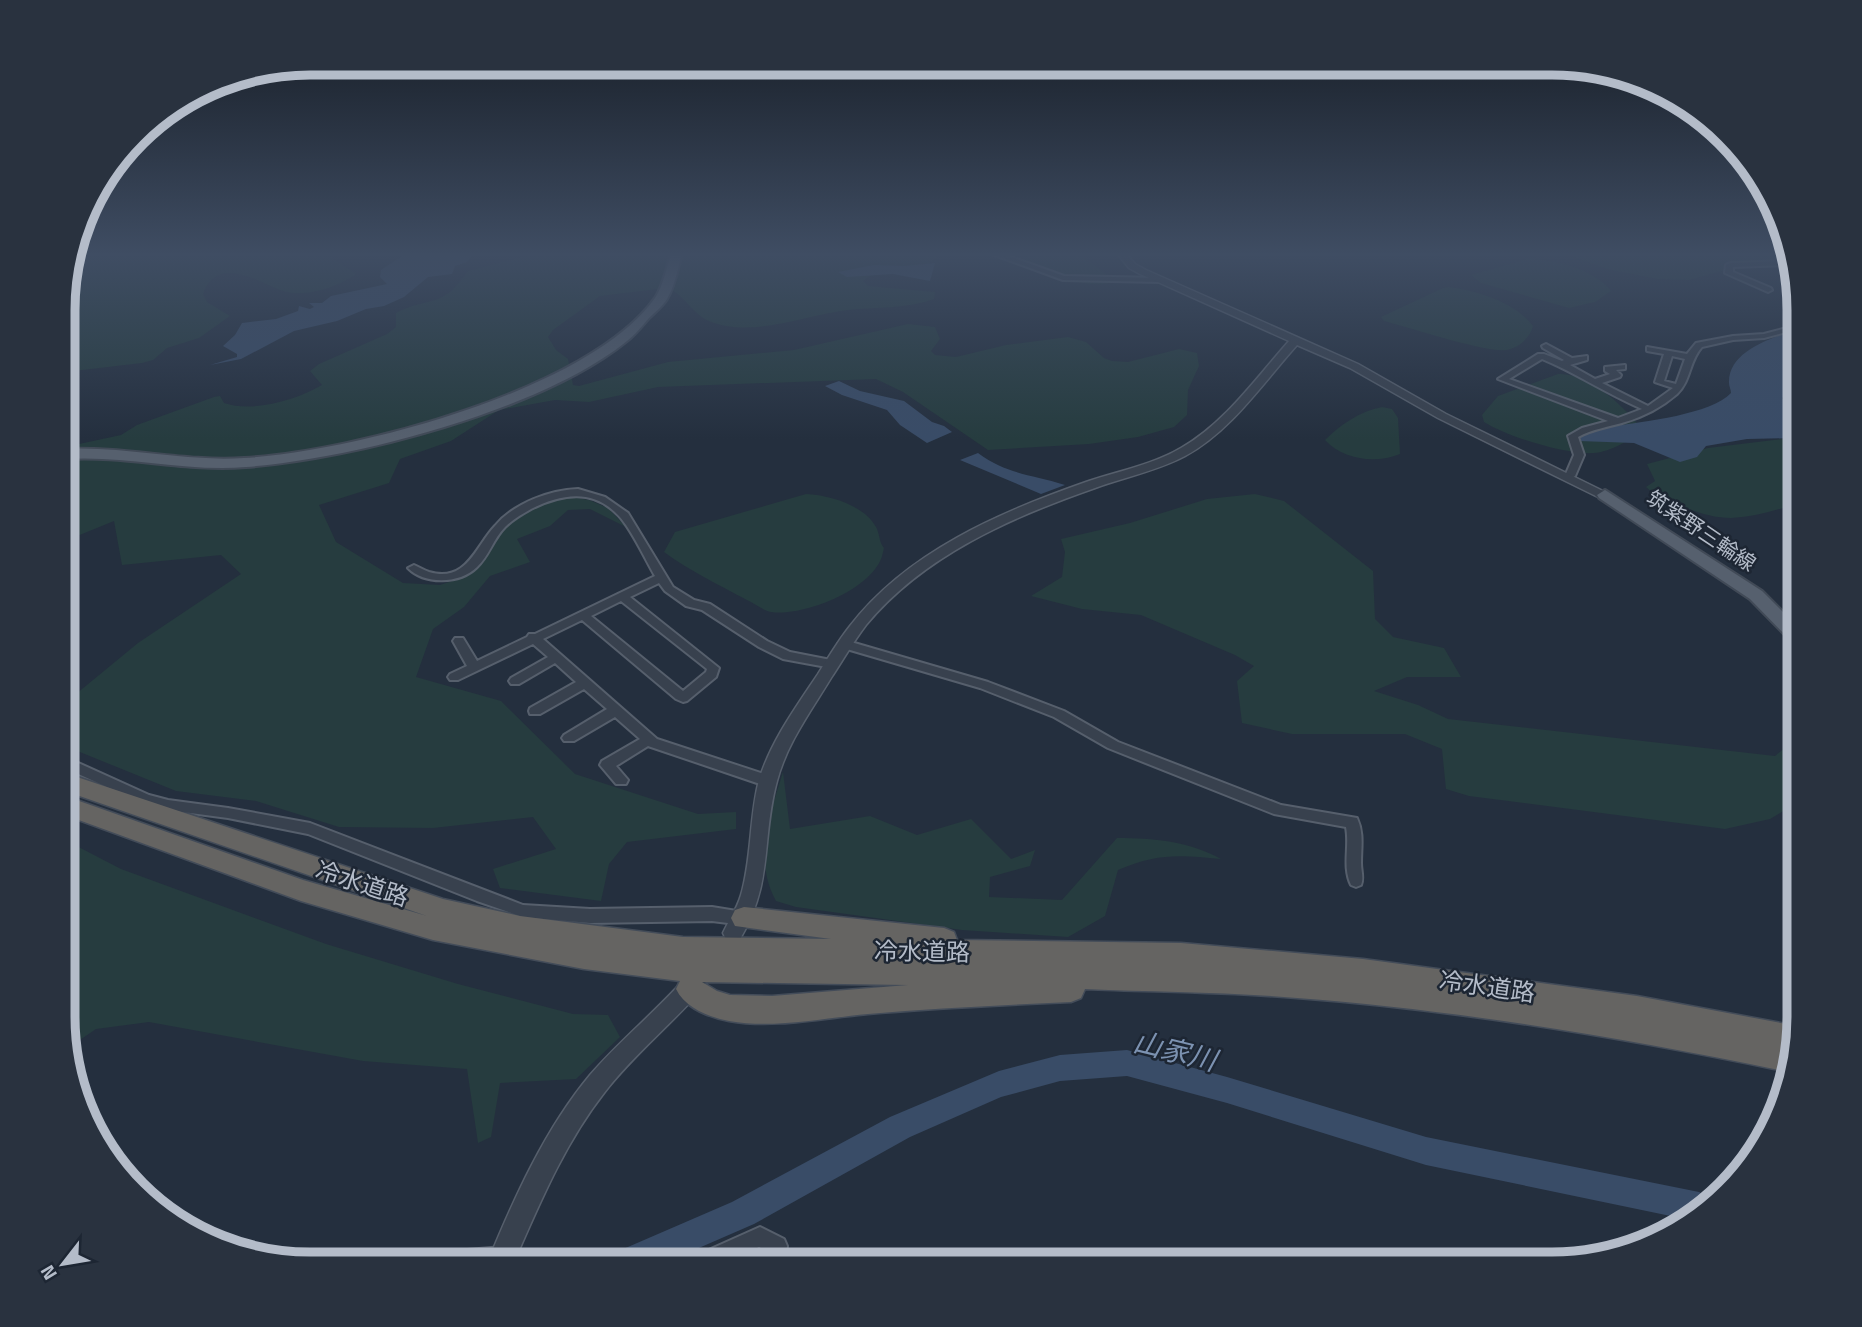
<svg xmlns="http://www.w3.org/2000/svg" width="1862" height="1327" viewBox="0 0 1862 1327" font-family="'Titillium Web','Noto Sans JP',sans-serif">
<rect width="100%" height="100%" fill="#242f3e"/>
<g fill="#263c3f">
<path d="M73,253H325L356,274C338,287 306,298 283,291C259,283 218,253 203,294L207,302L230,316L199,338L167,348L153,360L142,363L65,372V279Z"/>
<path d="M536,253H943L928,264L870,276L863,281L868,286L935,292L934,299C907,309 876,307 848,310C804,315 752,339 709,321C692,314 682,291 666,288L600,296L553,330L548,337L556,350L568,359L573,385L579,386L668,362L794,350L908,324L935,327L940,339L931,351L935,355L956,357L1006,345L1068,337L1086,342L1104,358L1112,361L1128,362L1179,349L1197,353L1199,366L1188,390L1187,415L1174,427L1138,437L1089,444L988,450L903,392L876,379L658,387L589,402L555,400L499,410L451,441L400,459L389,483L319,505L336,542L403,583L440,585L467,576L509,524L544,503L572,497L589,500L608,508L626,527L590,509L568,510L550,526L517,539L530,562L490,576L464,607L433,629L416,677L501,701L575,774L698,814L736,812V829L627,842L609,864L601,901L500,888L493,869L556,849L533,817L433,828L339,827L256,801L176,791L65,746V699L76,694L138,643L241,574L221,555L122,565L114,521L65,541V447L121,435L137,425L214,397L220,396L224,403C253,413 296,400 322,385L310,371L319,364L387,334L396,327V313C431,295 440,311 468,271Z"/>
<path d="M1020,253H1078L1111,278L1112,282C1093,291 1028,272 1020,253Z"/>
<polygon points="1562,253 1787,253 1790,263 1747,264 1689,280 1658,279 1611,270"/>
<path d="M1527,259C1554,259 1594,269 1611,291L1595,302L1569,308L1481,283L1471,275Z"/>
<path d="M1449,287C1478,291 1515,302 1533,326C1530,338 1519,348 1506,350C1486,353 1408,327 1384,321L1381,317L1443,288Z"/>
<path d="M1558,374C1588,372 1627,408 1643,431C1630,440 1610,452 1594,453C1566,455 1508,437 1484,422L1482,415L1498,396Z"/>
<path d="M1382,407L1392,409L1398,418L1400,454C1376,464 1343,460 1325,440C1340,425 1360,411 1382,407Z"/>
<path d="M1798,437V504C1745,518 1727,527 1675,503C1665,499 1653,494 1646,487L1655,481L1647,464L1708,448Z"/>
<path d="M806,494C829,495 864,505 876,527C879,532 879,538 881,543C883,549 885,545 883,552C877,588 804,617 771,612C764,611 754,603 747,600C719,585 690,571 664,552L675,532Z"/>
<polygon points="1255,494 1284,501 1373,571 1375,619 1393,637 1444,648 1461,677 1407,677 1374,691 1418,705 1448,719 1775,756 1798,737 1798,802 1770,819 1725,829 1469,796 1446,789 1442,749 1405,734 1292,734 1242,723 1237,681 1254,666 1235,655 1141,615 1082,609 1031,596 1062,577 1065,552 1061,539 1130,523 1207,499"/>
<path d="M783,772L790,829L870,816L917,835L971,819L1011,859L1035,850L1030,866L990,877L989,897L1062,900L1117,838C1153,838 1189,841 1221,859C1180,855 1157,853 1118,870L1105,916L1068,937L962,930L796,907L776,901C753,859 770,814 783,772Z"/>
<polygon points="65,840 121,869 326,944 458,984 573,1014 608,1015 620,1037 576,1079 500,1083 491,1137 478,1143 467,1069 363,1061 149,1022 96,1029 65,1050"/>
</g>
<g fill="#394c67">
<polygon points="407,253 475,253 467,262 455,266 452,274 428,277 404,297 384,306 366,309 337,321 294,331 241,359 210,365 237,357 237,354 223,346 235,335 242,323 276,319 298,311 299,306 310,309 314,307 309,303 322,303 331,296 387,284 380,277 381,270"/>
<polygon points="935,263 930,281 893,274 847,277 838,272 874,265 904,266"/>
<path d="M1790,331L1798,333V392L1782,398L1798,408V438L1747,439L1706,446L1697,457L1680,462L1634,443L1579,441L1577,438C1586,429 1602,428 1614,426C1643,422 1712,414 1731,393C1731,390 1729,386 1729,383C1728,352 1768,340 1790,331Z"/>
<polygon points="839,381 860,391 904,401 932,422 944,426 952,432 927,443 900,425 887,410 842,395 825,386"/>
<path d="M978,453C1008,475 1031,474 1065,485L1041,494L960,460Z"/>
</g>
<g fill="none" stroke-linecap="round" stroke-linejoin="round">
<polygon fill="#394c67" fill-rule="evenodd" points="1127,1050 1227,1077 1426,1137 1699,1192 1710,1198 1685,1219 1426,1165 1227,1103 1127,1076 1060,1081 1001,1097 910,1137 754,1224 662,1264 610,1264 614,1253 732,1202 890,1117 999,1071 1060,1055"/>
<g stroke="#565f6c" stroke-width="4">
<g id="minor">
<polygon points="989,253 1000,253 1064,276 1161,278 1165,280 1161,282 1063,280"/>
<polygon points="1789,261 1790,265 1733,267 1733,272 1771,288 1772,290 1768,292 1725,273 1726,265 1730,263"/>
<path d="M1798,325V329L1764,338L1733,340L1702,347C1689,361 1691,381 1677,394C1662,407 1643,417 1625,422C1609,427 1592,429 1578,437L1584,455L1575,476L1570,479L1565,476L1574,455L1568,436L1582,428L1608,421L1498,379L1538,354H1544L1562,361L1564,360L1543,348L1542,346L1546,344L1572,358L1587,356V360L1570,365L1595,379L1610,374L1605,371V367L1625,365V369L1616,370L1621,375L1620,377L1602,383L1648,406L1673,388L1655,382L1664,354L1647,351V347L1687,354L1696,343L1733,336L1764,334ZM1672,356L1685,359L1676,384L1664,381ZM1542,359C1576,373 1607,394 1642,409L1618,418L1509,379Z"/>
<path d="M578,489L605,497L628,513L673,587L694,600L710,604L767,641L790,652L836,661L838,664L832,668L783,659L759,647L702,610L686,606L665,591L659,583L630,597L719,668L716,677L687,701L683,702L676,699L582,620L543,639L657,739L773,777L775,781L773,785H763L648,746L616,766L628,780L626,784H616L600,765L602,761L640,739L615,717L574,741H564L562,738L564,735L607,709L584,689L540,714H530L529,711L530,708L576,682L555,663L519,684H511L509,681L511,678L548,657L533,644L458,680H450L448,677L450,674L467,666L453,641L455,638H463L477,661L527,637L529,634H535L655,576C645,559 632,530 619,516C593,488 562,494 531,509C522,514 512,520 505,527C493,539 489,556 477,567C460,584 425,585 408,568L414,565C419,567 423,570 429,572C467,583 475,547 495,526C514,503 550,490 578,489ZM621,601L707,669L706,672L683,691L591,616Z"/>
<path d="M844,640L988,682L1064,711L1118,742L1281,805L1357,818C1364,833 1361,847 1361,863C1361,871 1364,878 1361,885L1356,887L1351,885C1342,866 1350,847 1346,827L1274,814L1108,748L1054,717L980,688L840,647L838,644Z"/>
<polygon points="65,757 149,795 168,800 228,808 310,823 523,905 590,909 712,907 749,913 752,918 749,923 744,925 712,921 590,923 523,917 477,901 308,834 228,818 168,810 145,804 65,768"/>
<polygon points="760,1227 784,1239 787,1246 785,1264 765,1264 767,1251 759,1247 723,1264 690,1264 693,1257"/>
<polygon points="503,1247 510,1250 513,1257 510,1264 409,1264 412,1257 419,1254"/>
</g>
</g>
<g stroke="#565f6c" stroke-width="3">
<g id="tertiary">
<path d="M1117,253H1126L1135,264L1146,270L1358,364L1446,414L1611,495L1610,498H1600L1438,418L1350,368L1297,345C1263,383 1231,431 1185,456C1157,471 1125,477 1095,488C1012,517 924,555 866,625C853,642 843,660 831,678C811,711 787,743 777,781C761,840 774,881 740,939L733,942L726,939L723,933C729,920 737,909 741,895C752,858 749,818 759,780C771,741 796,707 818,674C828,658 838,641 850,626C907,552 1000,512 1086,482C1118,471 1152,465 1181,448C1225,423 1256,378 1289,341L1140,274L1129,268Z"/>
<path d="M696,972L703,974L706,981L703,988C672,1024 633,1055 604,1093C564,1144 539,1205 513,1264H487C514,1198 545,1129 590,1075C621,1039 658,1010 689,974Z"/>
</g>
</g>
<g stroke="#414a57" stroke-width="4">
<g id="primary">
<path d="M671,253H682C678,268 675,286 667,299C663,306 655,312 649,318C642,326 635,335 627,341C542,410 354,459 246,467C185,472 126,455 65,459V449C125,446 184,462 244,458C353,452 590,390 655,298C663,286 667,267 671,253Z"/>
<polygon points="1605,490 1762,591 1798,627 1798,643 1791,641 1750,599 1599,498 1597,495"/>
</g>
</g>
<g stroke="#434c59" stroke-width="3">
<path id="trunk" d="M65,773L443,899L520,916L683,937L831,939L735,926L731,918L735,910L744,907L944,928L954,932L957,940L1181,943L1363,959L1637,996L1797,1026L1798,1032L1789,1072C1630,1039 1459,1010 1297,998C1226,992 1155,992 1085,989L1081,998L1071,1002C1003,1005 935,1008 868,1014C824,1018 773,1029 729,1021C709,1017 685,1008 676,989L680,981L584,969L433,940L301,901L65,815V796L303,880L427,916L65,791ZM702,982L908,985L772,996L730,995L717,991Z"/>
</g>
<use href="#minor" fill="#38414e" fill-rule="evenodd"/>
<use href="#tertiary" fill="#38414e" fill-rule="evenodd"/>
<use href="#primary" fill="#56606e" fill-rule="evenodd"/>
<use href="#trunk" fill="#656462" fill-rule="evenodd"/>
</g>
<linearGradient id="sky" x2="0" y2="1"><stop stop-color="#141a22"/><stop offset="0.58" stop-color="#3f4d63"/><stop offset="1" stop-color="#3f4d63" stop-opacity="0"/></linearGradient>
<rect width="1862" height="439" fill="url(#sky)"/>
<g text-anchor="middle" stroke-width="5" stroke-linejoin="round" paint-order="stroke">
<g font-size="21" fill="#b4bcc9" stroke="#1d2633">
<text transform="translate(1701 531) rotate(34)" y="7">筑紫野三輪線</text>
</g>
<g font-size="24" fill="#b4bcc9" stroke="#1d2633">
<text transform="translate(362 884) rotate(18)" y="8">冷水道路</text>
<text transform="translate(922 952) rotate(1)" y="8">冷水道路</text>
<text transform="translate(1487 987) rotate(8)" y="8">冷水道路</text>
</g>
<g font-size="28" font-style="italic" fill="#7c92b1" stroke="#1d2633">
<text transform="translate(1175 1051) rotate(14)" y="10">山家川</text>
</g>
</g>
<path d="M0 0H1862V1327H0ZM310 75H1552A235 235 0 0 1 1787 310V1017A235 235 0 0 1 1552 1252H310A235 235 0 0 1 75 1017V310A235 235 0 0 1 310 75Z" fill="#29323f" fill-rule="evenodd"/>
<path fill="none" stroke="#b4bcc9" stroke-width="9" d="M310 75H1552A235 235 0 0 1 1787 310V1017A235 235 0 0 1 1552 1252H310A235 235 0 0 1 75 1017V310A235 235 0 0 1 310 75Z"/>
<g transform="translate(63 1264) rotate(239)" stroke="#1d2633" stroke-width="5" paint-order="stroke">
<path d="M0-5L12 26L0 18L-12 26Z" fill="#b4bcc9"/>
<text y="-10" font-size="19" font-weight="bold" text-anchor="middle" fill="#b4bcc9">N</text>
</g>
</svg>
